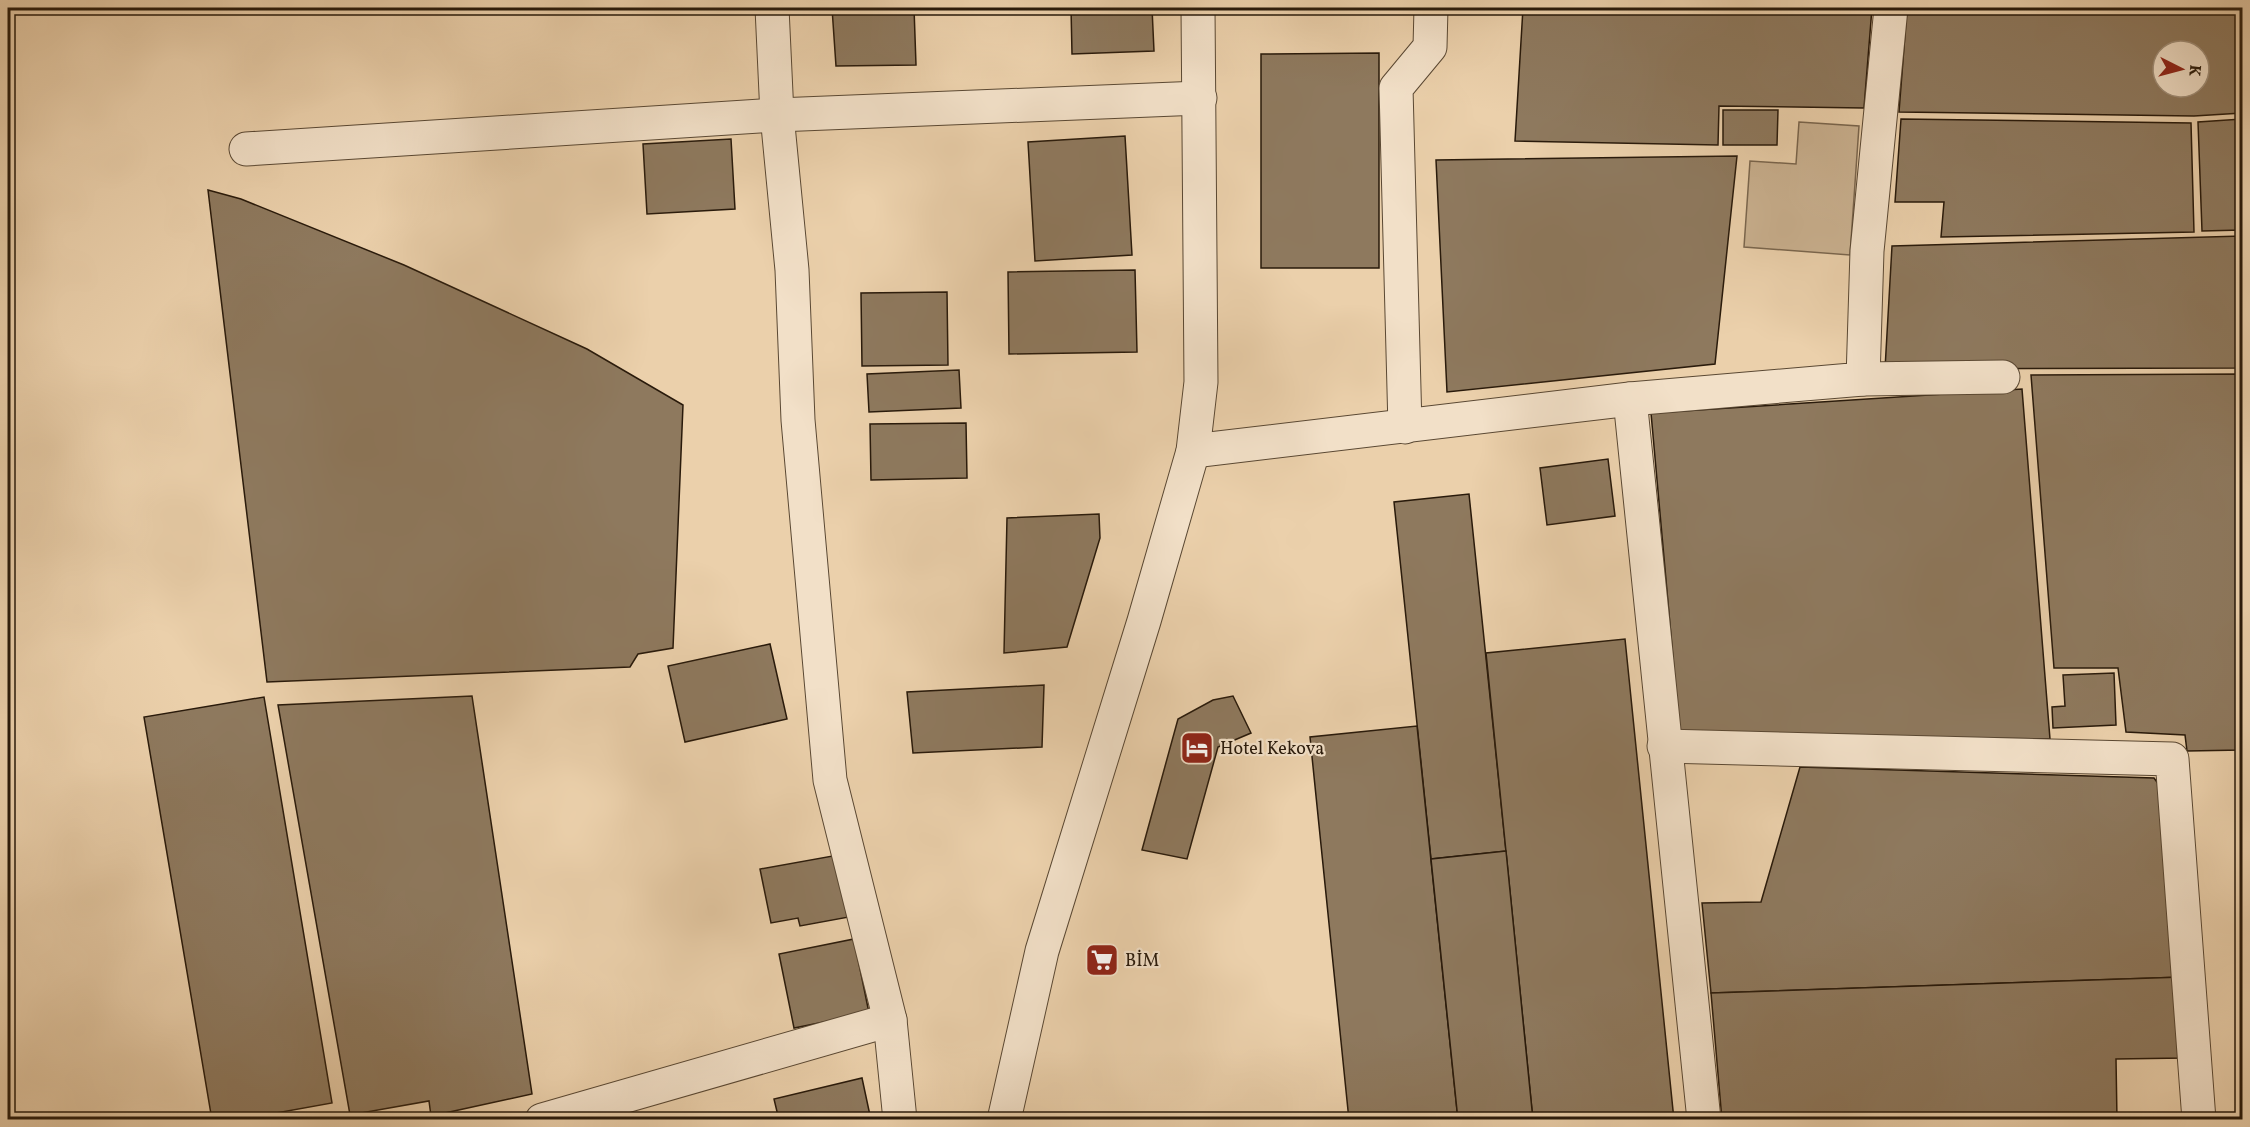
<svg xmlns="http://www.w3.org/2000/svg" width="2250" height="1127" viewBox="0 0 2250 1127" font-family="Vollkorn,serif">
<rect width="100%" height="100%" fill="#ebd0ab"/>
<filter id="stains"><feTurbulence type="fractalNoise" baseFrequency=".00333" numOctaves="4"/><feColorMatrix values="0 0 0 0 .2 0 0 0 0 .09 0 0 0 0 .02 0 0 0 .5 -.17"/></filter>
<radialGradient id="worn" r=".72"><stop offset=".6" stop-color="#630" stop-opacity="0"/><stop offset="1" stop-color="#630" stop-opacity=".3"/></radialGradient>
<polygon fill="#cab190" stroke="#7a664e" stroke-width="1.5" points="1799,122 1859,126 1850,255 1744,247 1750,161 1796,164"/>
<g fill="#8e795e" stroke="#291a0b" stroke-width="1.5" fill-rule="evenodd">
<polygon points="832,8 914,8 916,65 836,66"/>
<polygon points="1071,8 1152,8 1154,51 1072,54"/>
<polygon points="1254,8 1370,8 1370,14 1254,10"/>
<polygon points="1523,8 1872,8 1864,108 1719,106 1718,145 1515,141"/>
<path d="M1907,8H2242V113L2194,116L1899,112ZM2163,51H2199V87H2163Z"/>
<polygon points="1379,53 1379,268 1261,268 1261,54"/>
<polygon points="1723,110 1778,110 1777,145 1723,145"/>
<polygon points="1901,119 2191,123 2194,232 1941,237 1944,202 1895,202"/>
<polygon points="2242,119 2242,230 2202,231 2198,122"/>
<polygon points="1125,136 1132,255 1035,261 1028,142"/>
<polygon points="731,139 735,209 647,214 643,144"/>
<polygon points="1737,156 1715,364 1447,392 1436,160"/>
<polygon points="208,190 241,199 404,265 587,349 683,405 673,648 638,654 630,667 267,682"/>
<polygon points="2242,236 2242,368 1885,369 1892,246"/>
<polygon points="1135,270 1137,352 1009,354 1008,272"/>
<polygon points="947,292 948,365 862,366 861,293"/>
<polygon points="959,370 961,408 869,412 867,374"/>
<polygon points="2242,374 2242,750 2187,751 2185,735 2126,732 2118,668 2054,668 2031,375"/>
<polygon points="2022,389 2050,739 1680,736 1651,413"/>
<polygon points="966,423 967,478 871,480 870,424"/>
<polygon points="1608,459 1615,516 1547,525 1540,468"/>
<polygon points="1469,494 1506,851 1431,859 1394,502"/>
<polygon points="1099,514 1100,538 1067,647 1004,653 1007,518"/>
<polygon points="1625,639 1674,1120 1533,1120 1486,653"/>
<polygon points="770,644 787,719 685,742 668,666"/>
<polygon points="2114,673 2116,725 2053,728 2052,707 2065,706 2063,675"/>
<polygon points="1044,685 1042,747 913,753 907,692"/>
<polygon points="472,696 532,1094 431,1116 429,1101 350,1115 278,705"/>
<polygon points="1233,696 1251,733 1218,747 1187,859 1142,850 1178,719 1213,700"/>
<polygon points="264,697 332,1103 237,1120 212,1120 144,717"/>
<polygon points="1417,726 1458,1120 1349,1120 1310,737"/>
<polygon points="1800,767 2154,778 2165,793 2183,977 1711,993 1702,903 1761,902"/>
<polygon points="1506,851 1533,1120 1458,1120 1431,859"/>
<polygon points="838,855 849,917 800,926 798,918 771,923 760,869"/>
<polygon points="854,939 869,1013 794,1028 779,954"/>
<polygon points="2183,977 2184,1058 2116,1059 2117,1120 1722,1120 1711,993"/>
<polygon points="862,1078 871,1120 779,1120 774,1099"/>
</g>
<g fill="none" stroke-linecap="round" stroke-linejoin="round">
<g stroke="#5a4833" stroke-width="35">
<g id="minor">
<polyline points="772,8 777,115 792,270 798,420 830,780 890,1020 900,1120"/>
<polyline points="246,149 777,115 1200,98"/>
<polyline points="1863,379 2003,377"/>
<polyline points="1630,399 1704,1120"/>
<polyline points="1405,427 1396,88 1430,47 1431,8"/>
<polyline points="1193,451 1630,399 1863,379 1867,251 1891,8"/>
<polyline points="1664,746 2172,759 2199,1120"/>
<polyline points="542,1120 890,1020"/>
<polyline points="1004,1120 1042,951 1144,621 1193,451 1201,382 1198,8"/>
</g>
</g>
<use href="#minor" stroke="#f2e0c8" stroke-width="33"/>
</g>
<defs>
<g id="hotel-square" transform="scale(1.725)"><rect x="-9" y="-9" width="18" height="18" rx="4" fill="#8f2418" stroke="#f2e0c8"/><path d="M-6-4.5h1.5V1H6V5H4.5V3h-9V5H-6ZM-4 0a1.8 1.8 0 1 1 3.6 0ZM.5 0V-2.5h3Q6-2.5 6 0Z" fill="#fff"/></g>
<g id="supermarket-square" transform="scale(1.725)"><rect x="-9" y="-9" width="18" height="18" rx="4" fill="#8f2418" stroke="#f2e0c8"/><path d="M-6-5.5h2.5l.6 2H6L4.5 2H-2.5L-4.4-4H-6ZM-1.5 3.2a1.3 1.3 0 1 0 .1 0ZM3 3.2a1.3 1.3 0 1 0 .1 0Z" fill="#fff"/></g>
</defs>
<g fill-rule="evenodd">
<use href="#hotel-square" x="1197" y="748"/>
<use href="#supermarket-square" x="1102" y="960"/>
</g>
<g text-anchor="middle" stroke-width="4.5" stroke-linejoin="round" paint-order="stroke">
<g font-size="18" fill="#291a0b" stroke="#f2e0c8" text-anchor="start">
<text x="1220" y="754">Hotel Kekova</text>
<text x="1125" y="966">BİM</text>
</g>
</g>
<rect width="2250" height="1127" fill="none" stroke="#ebd0ab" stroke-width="30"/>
<rect x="9" y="9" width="2232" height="1109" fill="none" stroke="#291a0b" stroke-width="3"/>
<rect x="15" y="15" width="2220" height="1097" fill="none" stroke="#291a0b" stroke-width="1.5"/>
<g transform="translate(2181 69) rotate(96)"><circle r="28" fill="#f2e0c8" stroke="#a2917c" stroke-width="1.5"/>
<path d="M0-4.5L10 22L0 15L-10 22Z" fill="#8f2418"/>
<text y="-9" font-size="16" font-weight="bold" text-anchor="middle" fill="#291a0b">K</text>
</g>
<rect width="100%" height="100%" filter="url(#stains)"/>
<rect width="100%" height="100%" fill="url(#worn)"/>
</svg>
